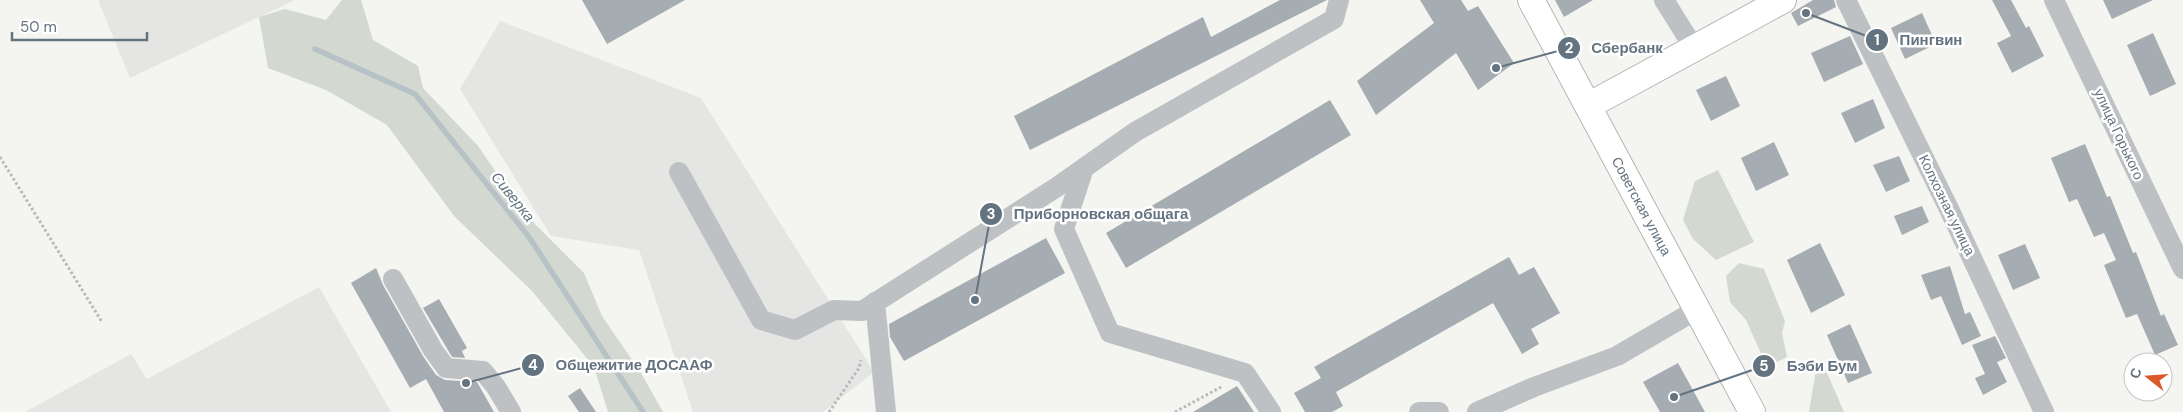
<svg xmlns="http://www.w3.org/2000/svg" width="2183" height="412" viewBox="0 0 2183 412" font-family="'DM Sans',sans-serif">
<rect width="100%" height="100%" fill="#f4f4f0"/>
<g fill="#e5e6e4">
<polygon points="98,0 295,0 130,78"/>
<polygon points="500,21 701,98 874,372 823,412 693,412 639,250 551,236 460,89"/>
<polygon points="319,287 391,412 25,412 131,354 147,379"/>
</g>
<g fill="#d3d9d0">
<polygon points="342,0 361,0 373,40 418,66 423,88 478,146 524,213 584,273 602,316 641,373 663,412 608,412 594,367 532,291 454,216 387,125 326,90 268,68 259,17 285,9 326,20"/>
<polygon points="1718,170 1754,242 1716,260 1693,239 1683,220 1695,181"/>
<polygon points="1739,263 1764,269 1785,321 1782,333 1787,357 1767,367 1746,320 1730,302 1726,276"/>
<polygon points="1821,359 1844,412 1809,412 1816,370"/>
</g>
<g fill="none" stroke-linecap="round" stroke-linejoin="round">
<polyline stroke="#b7c2c7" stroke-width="5.5" points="315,49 415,94 529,237 643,412"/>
</g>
<g fill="#a6adb2">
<polygon points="582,0 685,0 607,44"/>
<polygon points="1280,0 1327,0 1030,150 1014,116 1203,17 1211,37"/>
<polygon points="1420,0 1461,0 1468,11 1478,6 1514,63 1478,90 1456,53 1376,115 1357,81 1434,23"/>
<polygon points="1555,0 1593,0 1564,17"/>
<polygon points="1813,0 1834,0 1836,7 1798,26 1791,13"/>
<polygon points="1992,0 2011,0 2026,28 2029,26 2044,56 2012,73 1997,43 2011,36"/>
<polygon points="2103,0 2153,0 2112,19"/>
<polygon points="1922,13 1936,44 1905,59 1891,28"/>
<polygon points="2153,33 2176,84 2150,96 2127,45"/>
<polygon points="1850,36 1863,64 1824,82 1811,53"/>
<polygon points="1726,76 1740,106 1711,121 1696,90"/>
<polygon points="1873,99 1885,128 1855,143 1841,113"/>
<polygon points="1330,100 1351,135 1126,268 1106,233"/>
<polygon points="1774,142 1789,175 1756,191 1741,158"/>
<polygon points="2085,144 2107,197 2110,196 2133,253 2136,252 2161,316 2164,314 2178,345 2155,355 2137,314 2126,318 2104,265 2116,260 2104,233 2094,237 2077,199 2069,202 2051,158"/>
<polygon points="1899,156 1910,181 1886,192 1873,165"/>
<polygon points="1922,206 1929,222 1902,235 1894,216"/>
<polygon points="1046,238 1065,273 904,361 890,337 889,324"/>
<polygon points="1820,243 1845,295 1811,313 1787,260"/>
<polygon points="2025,244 2040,278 2013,290 1998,255"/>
<polygon points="1509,257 1519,275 1534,267 1560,313 1531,329 1539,344 1522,354 1493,303 1336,392 1343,406 1332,412 1305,412 1294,393 1321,378 1314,367"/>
<polygon points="1950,266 1965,314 1970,312 1981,336 1962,345 1941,296 1931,300 1921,275"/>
<polygon points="376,268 383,285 423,356 436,375 445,380 477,382 494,412 444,412 426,379 410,388 351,283"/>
<polygon points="439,299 467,348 462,351 465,358 452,357 423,308"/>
<polygon points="1850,324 1872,373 1848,383 1827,335"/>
<polygon points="1995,336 2006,358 1997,362 2007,382 1983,395 1975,378 1985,374 1972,345"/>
<polygon points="1678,363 1705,412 1660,412 1643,382"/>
<polygon points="1237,386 1254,412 1193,412"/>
<polygon points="580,388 596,412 579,412 568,396"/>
</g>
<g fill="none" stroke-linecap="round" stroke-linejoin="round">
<g stroke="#b2b6ba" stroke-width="28">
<g id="major">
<path id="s1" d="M1531,0L1752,412"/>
<polyline points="1588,106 1783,0"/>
</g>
</g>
<g stroke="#b7babc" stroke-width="3" stroke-dasharray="2.5 2.5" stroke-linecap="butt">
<polyline points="0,157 102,322"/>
<polyline points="829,412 859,368 861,360"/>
<polyline points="1175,412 1223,386"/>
</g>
<g stroke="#bdc1c4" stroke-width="20">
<polyline points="1664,0 1694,48"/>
<polyline points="1846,0 1949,209 2044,412"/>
<polyline points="2054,0 2183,269"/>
<polyline points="1084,168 1064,229 1110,333 1245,373 1271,412"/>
<polyline points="679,172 761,320 795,330 834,310 862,311 1057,187 1135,132 1334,19 1339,0"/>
<polyline points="393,279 433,350 446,368 483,371 496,387 511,412"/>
<polyline points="875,302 886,412"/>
<polyline points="1419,412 1439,412"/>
<polyline points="1477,412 1534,387 1617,356 1696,310"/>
</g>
<use href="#major" stroke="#fff" stroke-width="26"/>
</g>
<g text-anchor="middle" stroke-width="5" stroke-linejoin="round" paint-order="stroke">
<g font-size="14" fill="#647380" stroke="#fff">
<text transform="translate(2119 134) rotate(65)" y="5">улица Горького</text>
<text transform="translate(1947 205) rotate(64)" y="5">Колхозная улица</text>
<text dy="5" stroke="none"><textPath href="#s1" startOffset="234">Советская улица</textPath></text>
</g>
<g font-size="15" font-style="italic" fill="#60757e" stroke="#fff">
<text transform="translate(513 197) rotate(51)" y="5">Сиверка</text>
</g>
</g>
<path fill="none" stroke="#647380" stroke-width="2" d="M1806 13L1877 40M1496 68L1569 48M975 300L991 214M466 383L533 365M1674 397L1764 366"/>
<g fill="#647380" stroke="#fff" stroke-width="2">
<circle cx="1806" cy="13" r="5"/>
<circle cx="1496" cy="68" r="5"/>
<circle cx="975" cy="300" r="5"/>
<circle cx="466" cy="383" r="5"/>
<circle cx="1674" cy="397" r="5"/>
<circle cx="1877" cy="40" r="12"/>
<circle cx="1569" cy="48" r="12"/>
<circle cx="991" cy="214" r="12"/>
<circle cx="533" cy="365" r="12"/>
<circle cx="1764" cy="366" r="12"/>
</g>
<g font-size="15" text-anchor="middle" font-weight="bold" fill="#fff">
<text x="1877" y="45">1</text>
<text x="1569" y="53">2</text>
<text x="991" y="219">3</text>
<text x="533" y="370">4</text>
<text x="1764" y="371">5</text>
</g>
<g font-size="15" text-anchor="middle" font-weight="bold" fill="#647380" stroke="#fff" stroke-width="5" stroke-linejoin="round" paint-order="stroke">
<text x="1931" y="45">Пингвин</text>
<text x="1627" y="53">Сбербанк</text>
<text x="1101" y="219">Приборновская общага</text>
<text x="634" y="370">Общежитие ДОСААФ</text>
<text x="1822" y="371">Бэби Бум</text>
</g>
<g transform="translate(2148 377) rotate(287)"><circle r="24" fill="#ffffff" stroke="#c1c7cc"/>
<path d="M0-4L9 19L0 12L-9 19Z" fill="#da582a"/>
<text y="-8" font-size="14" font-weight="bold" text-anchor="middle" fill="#647380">С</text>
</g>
<path d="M12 32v8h135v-8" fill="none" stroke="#647380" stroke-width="2.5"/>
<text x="20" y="32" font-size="15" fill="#647380" stroke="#ffffff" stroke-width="4" paint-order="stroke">50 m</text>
</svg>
